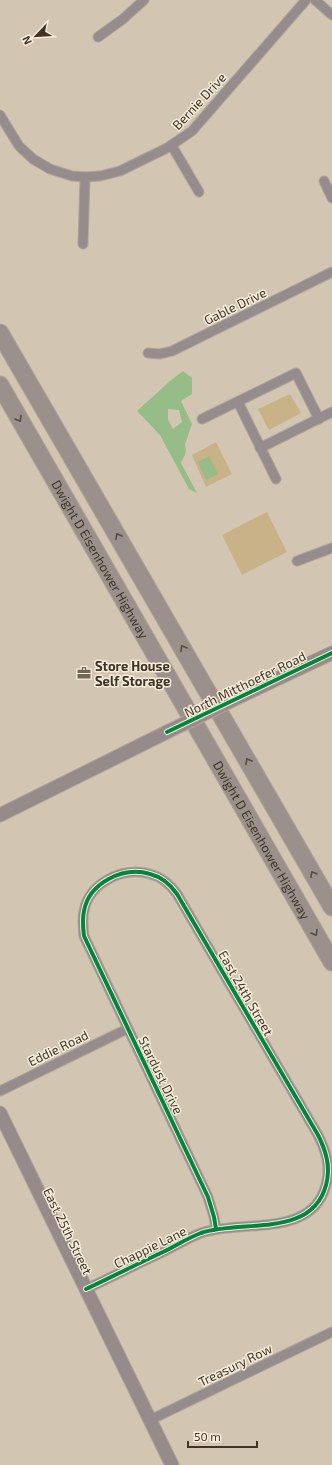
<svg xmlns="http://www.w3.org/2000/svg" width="332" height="1465" viewBox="0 0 332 1465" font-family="'Exo 2',sans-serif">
<rect width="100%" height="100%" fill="#d2c6b2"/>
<g fill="#cab288">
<polygon points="290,394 301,413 269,430 258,409"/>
<polygon points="216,442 232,474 206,487 192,455"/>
<polygon points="267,512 287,552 242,575 222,535"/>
</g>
<g fill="#96bd88" fill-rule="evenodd">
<path d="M183,371L192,378V394L181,401L192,424L185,444L186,452L181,463L197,493L189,489L160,435L137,411L170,381ZM168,409L179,410L182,422L173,429L168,420Z"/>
<polygon points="209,456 218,474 206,480 198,462"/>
</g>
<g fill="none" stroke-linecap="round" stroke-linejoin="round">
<g stroke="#afa596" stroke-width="11">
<g id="street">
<polyline points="315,0 332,15"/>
<polyline points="98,37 123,19 144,0"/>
<polyline points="0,115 19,146 33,159 50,169 72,176 85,177 100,176 120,171 167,148 192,131 306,0"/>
<polyline points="172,146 199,192"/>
<polyline points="324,181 332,198"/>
<polyline points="83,244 85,177"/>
<polyline points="148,353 160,354 172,351 332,272"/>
<polyline points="238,402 276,479"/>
<polyline points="202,419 296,373 319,419"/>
<polyline points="260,448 332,412"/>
<polyline points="297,561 332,548"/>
<polyline points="0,1091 127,1029"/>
<path d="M86,1289C112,1277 137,1264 163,1252C175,1246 188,1238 201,1233C241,1219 312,1239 326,1185C331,1167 326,1151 318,1135L177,894C170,884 162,877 150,874C123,866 89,883 84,911C82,919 83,927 84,936L208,1197L214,1217L216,1229"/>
<polyline points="150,1420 332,1332"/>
</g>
</g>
<g stroke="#afa596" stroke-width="15">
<g id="secondary">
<polyline points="245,694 332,653"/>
<polyline points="0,815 167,732"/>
<polyline points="0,1113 172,1465"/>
</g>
</g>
<g stroke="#afa596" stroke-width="19">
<g id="highway">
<polyline points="0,333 332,907"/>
<path id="s1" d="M0,385L332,962"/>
</g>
</g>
<use href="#street" stroke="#968c8e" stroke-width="9"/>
<use href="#secondary" stroke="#968a8a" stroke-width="13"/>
<use href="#highway" stroke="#9c908c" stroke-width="17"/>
<g stroke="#afa596" stroke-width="15" stroke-linecap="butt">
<polyline id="secondary-bridge" points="167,732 245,694"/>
</g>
<use href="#secondary-bridge" stroke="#968a8a" stroke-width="13"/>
<g stroke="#f7edda" stroke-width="6">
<g id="cycleway">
<polyline points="167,732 332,653"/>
<path d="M86,1289C112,1277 137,1264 163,1252C175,1246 188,1238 201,1233C241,1219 312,1239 326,1185C331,1167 326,1151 318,1135L177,894C170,884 162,877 150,874C123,866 89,883 84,911C82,919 83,927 84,936L208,1197L214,1217L216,1229"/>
</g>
</g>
<use href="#cycleway" stroke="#00873e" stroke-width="4"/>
</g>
<defs><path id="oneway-chevron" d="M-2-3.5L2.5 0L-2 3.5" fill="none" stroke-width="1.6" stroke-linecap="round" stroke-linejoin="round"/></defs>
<g stroke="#564c40">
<use href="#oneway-chevron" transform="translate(19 419) rotate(60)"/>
<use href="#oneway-chevron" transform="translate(118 536) rotate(-120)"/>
<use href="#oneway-chevron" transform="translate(183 648) rotate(-120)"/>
<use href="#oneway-chevron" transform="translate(248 761) rotate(-120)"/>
<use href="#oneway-chevron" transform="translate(313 874) rotate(-120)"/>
<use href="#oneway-chevron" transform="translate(315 933) rotate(60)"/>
</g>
<defs>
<g id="office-bare" transform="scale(1.08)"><path d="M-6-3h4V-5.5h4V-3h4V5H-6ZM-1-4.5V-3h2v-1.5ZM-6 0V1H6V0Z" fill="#726858" stroke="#f7edda" stroke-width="2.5" paint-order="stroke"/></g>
</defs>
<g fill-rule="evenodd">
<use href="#office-bare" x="84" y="673"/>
</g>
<g text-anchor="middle" stroke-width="3" stroke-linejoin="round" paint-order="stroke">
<g font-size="13" fill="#3e3527" stroke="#f7edda">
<text transform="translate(199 101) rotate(-47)" y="5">Bernie Drive</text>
<text transform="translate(235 306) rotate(-26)" y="5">Gable Drive</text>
<text dy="5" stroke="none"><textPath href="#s1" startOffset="201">Dwight D Eisenhower Highway</textPath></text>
<text transform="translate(245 684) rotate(-26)" y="5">North Mitthoefer Road</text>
<text dy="5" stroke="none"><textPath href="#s1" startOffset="525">Dwight D Eisenhower Highway</textPath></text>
<text transform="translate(246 993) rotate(60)" y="5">East 24th Street</text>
<text transform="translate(58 1048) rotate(-26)" y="5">Eddie Road</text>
<text transform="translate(161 1075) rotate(64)" y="5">Stardust Drive</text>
<text transform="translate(68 1231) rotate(64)" y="5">East 25th Street</text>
<text transform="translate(150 1247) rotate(-26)" y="5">Chappie Lane</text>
<text transform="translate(235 1365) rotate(-26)" y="5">Treasury Row</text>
</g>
<g font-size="13" font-weight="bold" fill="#3e3527" stroke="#f7edda" text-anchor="start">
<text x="95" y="671">Store House<tspan x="95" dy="15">Self Storage</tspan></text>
</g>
</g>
<g transform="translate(36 36) rotate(245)" stroke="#f7edda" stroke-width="3" paint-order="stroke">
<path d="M0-3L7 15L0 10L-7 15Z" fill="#3e3527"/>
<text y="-6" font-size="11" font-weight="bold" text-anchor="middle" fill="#3e3527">N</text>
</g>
<path d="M188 1441v6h69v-6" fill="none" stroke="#3e3527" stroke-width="2"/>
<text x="194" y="1441" font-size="12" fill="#3e3527" stroke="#f7edda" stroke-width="3" paint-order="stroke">50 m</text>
</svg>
